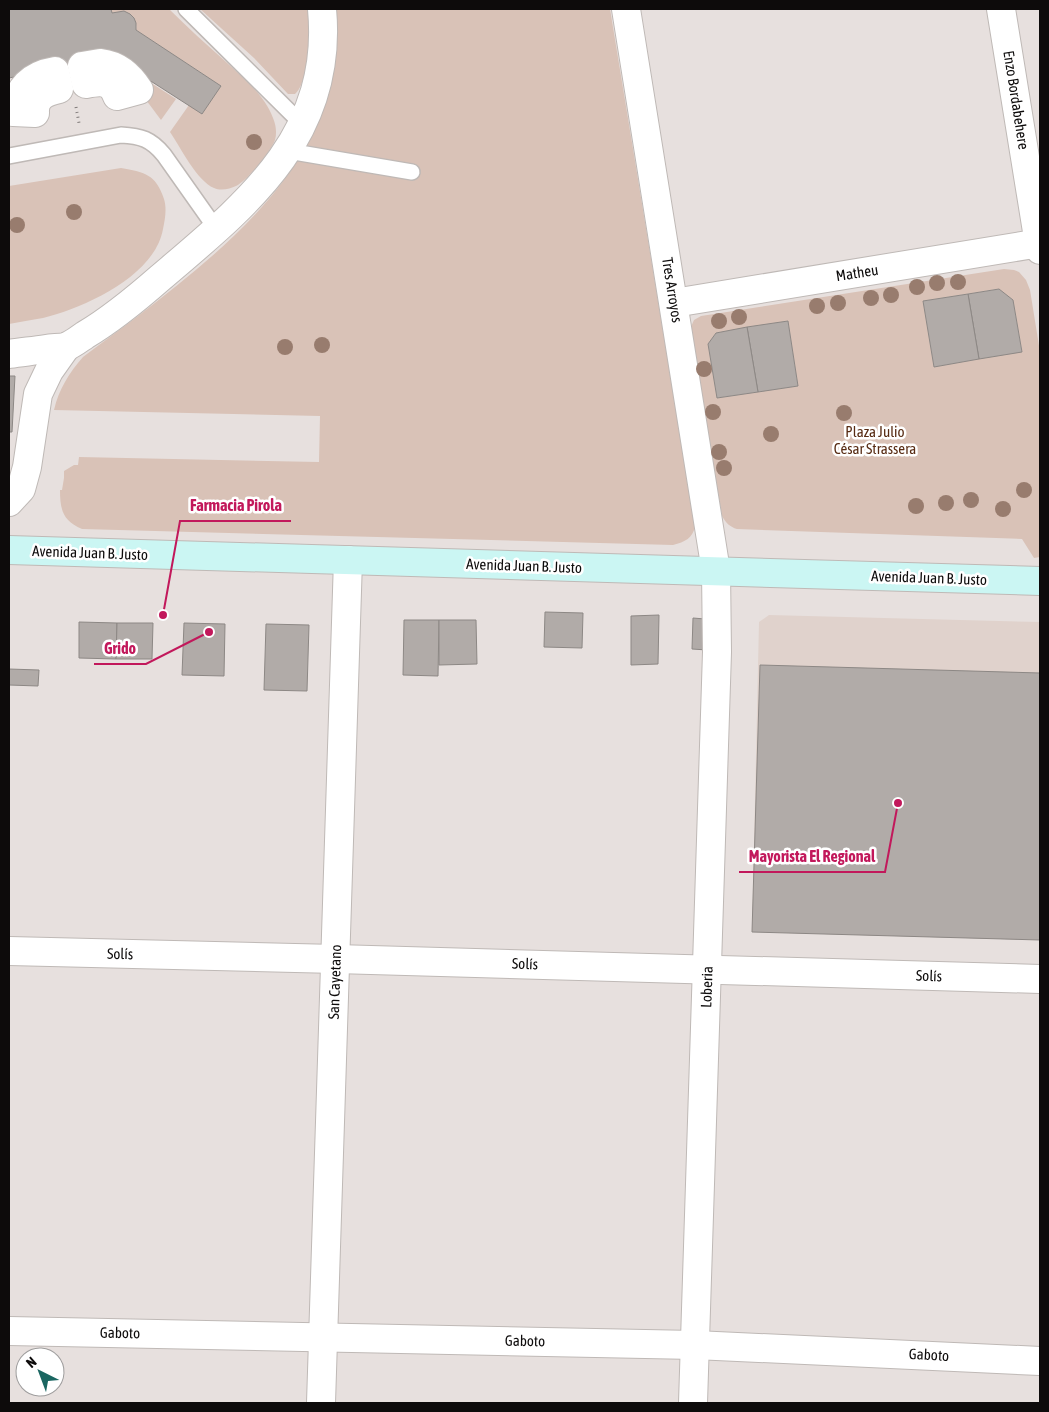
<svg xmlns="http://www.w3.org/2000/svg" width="1049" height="1412" viewBox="0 0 1049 1412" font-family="'Asap Condensed',sans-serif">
<rect width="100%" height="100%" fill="#e7e0de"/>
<polygon fill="#e0d2cc" points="769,615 1040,622 1040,940 752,932 759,622"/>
<g fill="#d9c2b7" fill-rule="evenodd">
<path d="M111,9H169C187,27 206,44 225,61C243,78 264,94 273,118C276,125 277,133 275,140C271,151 247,181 236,186C230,189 221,191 214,188C197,181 181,148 170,132L189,105L202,113L221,86L136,30C138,20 131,16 124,11L112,13Z"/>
<path d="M200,9H308C309,28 310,81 295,94H288L254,58Z"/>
<path d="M334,9H610L695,526C693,538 685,542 673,545L82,529C63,521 60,510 60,490H62L64,478V471L74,465H78L79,457L319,462L320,416L54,410C59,389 69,373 83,357C101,343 120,330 138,316C222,251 319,175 335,62C337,44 336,26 334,9Z"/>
<polygon points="117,61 176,99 161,120"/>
<path d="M121,168C144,172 156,174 164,199C167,209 165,219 163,229C155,276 84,308 43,318C31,320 20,322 9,324V186Z"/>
<path d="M1004,269L1014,270L1019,272L1026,280L1030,290L1040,352V557L1034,558L1022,539L737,529C730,527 726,523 722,516L690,329L694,320L701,316ZM998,289L1013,300L1022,351L934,367L923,301ZM788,321L798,386L717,398L708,344L716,333Z"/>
</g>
<g fill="#b1aba8" stroke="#8d8885">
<polygon points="9,9 111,9 112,13 124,11 130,14 134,18 136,23 136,30 221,86 202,114 118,60 117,56 9,78"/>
<polygon points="999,289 1013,300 1022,352 979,359 968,294"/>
<polygon points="968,294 979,359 934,367 923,301"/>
<polygon points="788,321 798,386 758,392 747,327"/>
<polygon points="747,327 758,392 717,398 708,344 716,333"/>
<polygon points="9,376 15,376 12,432 9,432"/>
<polygon points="545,612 583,613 582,648 544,647"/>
<polygon points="659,615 658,664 631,665 631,616"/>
<polygon points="693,618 705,619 707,650 692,649"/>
<polygon points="404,620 439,620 438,676 403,675"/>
<polygon points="439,620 476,620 477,664 439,665"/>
<polygon points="79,622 117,623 116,659 79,658"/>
<polygon points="117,623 153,623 152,659 116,659"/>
<polygon points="184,623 225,624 224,676 182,675"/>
<polygon points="266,624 309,625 307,691 264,690"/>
<polygon points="760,665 1040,673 1040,940 752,932"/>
<polygon points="9,669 39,670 38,686 9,685"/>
</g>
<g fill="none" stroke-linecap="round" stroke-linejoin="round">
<g stroke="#bfb9b6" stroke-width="18">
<g id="lane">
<polyline points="186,9 302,124"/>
<polyline points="288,151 412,172"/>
<path d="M9,156L121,135C141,136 151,139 164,155L217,230"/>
</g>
</g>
<g stroke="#bfb9b6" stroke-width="30">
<g id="street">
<polyline points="626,9 716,571 717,652 693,1403"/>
<polyline points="1001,9 1040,250"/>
<path d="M100,63C118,65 129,75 139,90L117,96C111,80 101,81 86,84L82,66Z"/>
<path d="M55,71L59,89C45,92 34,97 35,113L13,112C19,88 30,75 55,71Z"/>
<polyline points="674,303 1040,243"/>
<path d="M9,354C21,352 34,351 46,349C52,348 59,348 65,347C72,345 79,339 85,335C112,319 136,299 160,278C247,204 334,136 322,9"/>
<polyline points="9,502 21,489 27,467 38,394 49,371 66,347"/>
<polyline points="9,951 336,959 1040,979"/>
<polyline points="9,1331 695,1345 1040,1361"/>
<polyline points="321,1403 348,560"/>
</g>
</g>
<g stroke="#bfb9b6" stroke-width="30">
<polyline id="secondary" points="9,550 1040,581"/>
</g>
<polyline stroke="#807b7a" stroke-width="3" stroke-dasharray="1 4" stroke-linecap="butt" points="76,107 79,123"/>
<use href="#lane" stroke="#fff" stroke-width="15"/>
<use href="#street" stroke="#fff" stroke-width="28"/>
<use href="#secondary" stroke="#cbf6f3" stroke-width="28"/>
</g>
<g fill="#987c6e">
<circle cx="254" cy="142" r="8"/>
<circle cx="74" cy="212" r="8"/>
<circle cx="17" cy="225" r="8"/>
<circle cx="958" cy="282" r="8"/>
<circle cx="937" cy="283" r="8"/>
<circle cx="917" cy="287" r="8"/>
<circle cx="891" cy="295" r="8"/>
<circle cx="871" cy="298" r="8"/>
<circle cx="838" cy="303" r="8"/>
<circle cx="817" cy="306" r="8"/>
<circle cx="739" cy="317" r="8"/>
<circle cx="719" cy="321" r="8"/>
<circle cx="322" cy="345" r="8"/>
<circle cx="285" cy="347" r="8"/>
<circle cx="704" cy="369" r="8"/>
<circle cx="713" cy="412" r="8"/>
<circle cx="844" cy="413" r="8"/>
<circle cx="771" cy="434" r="8"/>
<circle cx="719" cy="452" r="8"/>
<circle cx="724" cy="468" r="8"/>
<circle cx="1024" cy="490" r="8"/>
<circle cx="971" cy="500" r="8"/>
<circle cx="946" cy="503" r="8"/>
<circle cx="916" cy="506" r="8"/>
<circle cx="1003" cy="509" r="8"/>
</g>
<g text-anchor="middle" stroke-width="5" stroke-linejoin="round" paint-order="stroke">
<g font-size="15" fill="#0d0b0b" stroke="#fff">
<text transform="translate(1016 100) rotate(81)" y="5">Enzo Bordabehere</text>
<text transform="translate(857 273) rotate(-9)" y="5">Matheu</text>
<text transform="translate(672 290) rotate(81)" y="5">Tres Arroyos</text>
<text transform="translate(90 553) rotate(2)" y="5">Avenida Juan B. Justo</text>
<text transform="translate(524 566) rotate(2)" y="5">Avenida Juan B. Justo</text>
<text transform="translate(929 578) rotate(2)" y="5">Avenida Juan B. Justo</text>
<text transform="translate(120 954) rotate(1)" y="5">Solís</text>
<text transform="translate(525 964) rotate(2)" y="5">Solís</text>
<text transform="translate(929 976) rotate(2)" y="5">Solís</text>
<text transform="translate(335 982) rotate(-88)" y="5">San Cayetano</text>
<text transform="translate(707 987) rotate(-88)" y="5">Loberia</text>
<text transform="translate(120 1333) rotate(1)" y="5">Gaboto</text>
<text transform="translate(525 1341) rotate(1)" y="5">Gaboto</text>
<text transform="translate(929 1355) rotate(3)" y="5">Gaboto</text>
</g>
<g font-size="15" fill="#572b13" stroke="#fff">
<text x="875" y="437">Plaza Julio<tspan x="875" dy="17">César Strassera</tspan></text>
</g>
</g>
<path fill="none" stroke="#c2185b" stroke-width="2" d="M163 615L180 521H291M209 632L146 664H94M898 803L885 872H739"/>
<g fill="#c2185b" stroke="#fff" stroke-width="2">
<circle cx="163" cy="615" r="5"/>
<circle cx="209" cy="632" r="5"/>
<circle cx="898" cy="803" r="5"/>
</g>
<g font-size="16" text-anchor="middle" font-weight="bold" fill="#c2185b" stroke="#fff" stroke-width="5" stroke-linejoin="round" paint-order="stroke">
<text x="236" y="511">Farmacia Pirola</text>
<text x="120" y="654">Grido</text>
<text x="812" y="862">Mayorista El Regional</text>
</g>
<rect width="1049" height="1412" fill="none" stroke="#0d0b0b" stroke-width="20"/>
<g transform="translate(40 1372) rotate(318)"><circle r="24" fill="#ffffff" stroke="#9e9d9d"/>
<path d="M0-4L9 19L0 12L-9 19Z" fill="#1a6661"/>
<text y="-8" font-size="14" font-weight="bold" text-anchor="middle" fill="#0d0b0b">N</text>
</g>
</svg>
